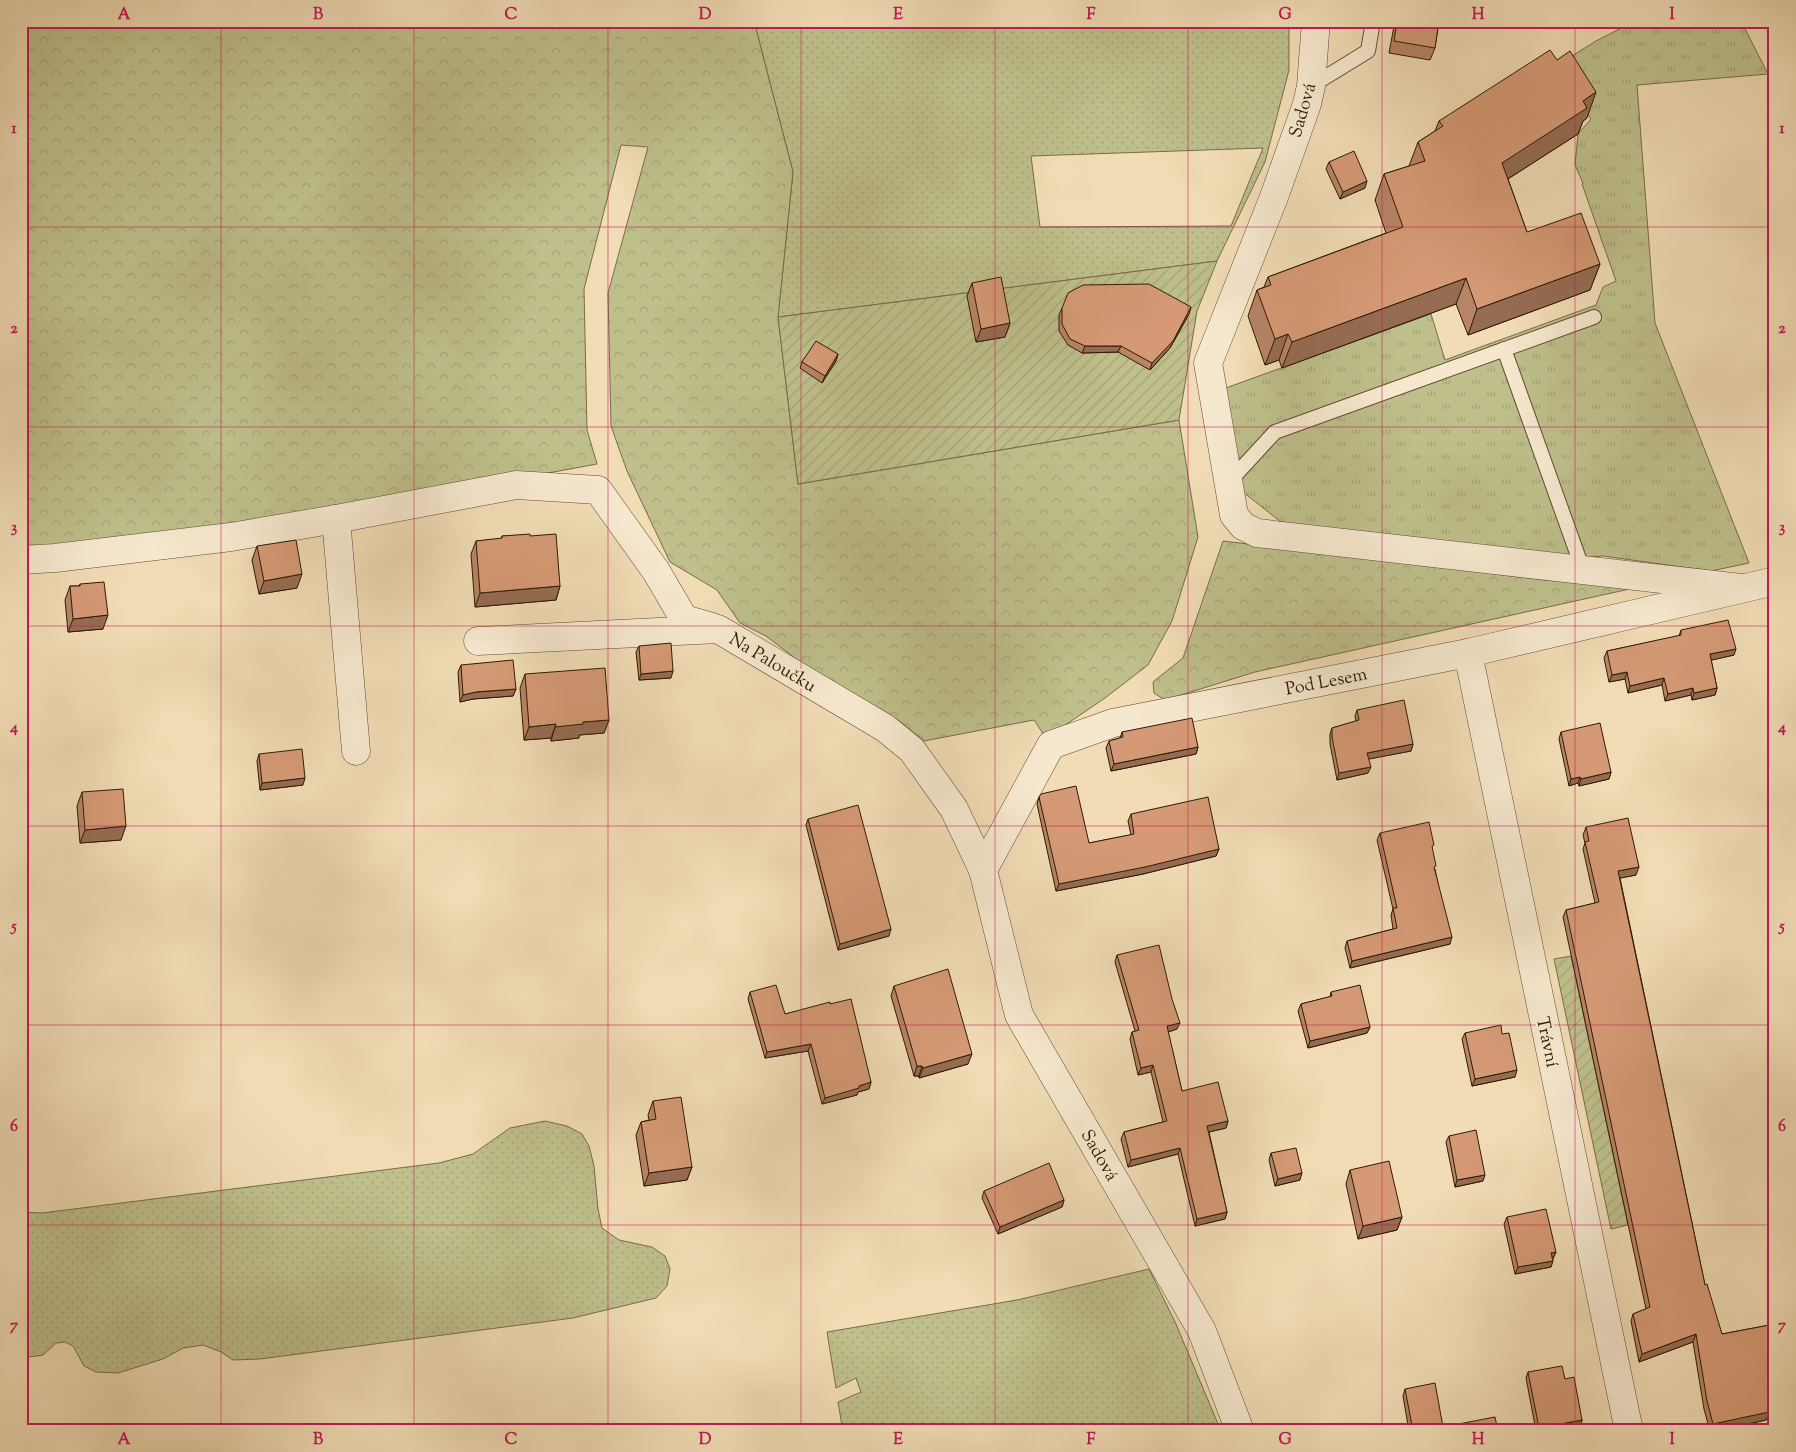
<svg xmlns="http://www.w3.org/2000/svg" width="1796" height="1452" viewBox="0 0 1796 1452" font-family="'Sorts Mill Goudy',serif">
<defs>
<pattern id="grass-dots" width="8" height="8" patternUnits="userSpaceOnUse" patternTransform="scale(1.25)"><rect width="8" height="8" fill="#bebf8b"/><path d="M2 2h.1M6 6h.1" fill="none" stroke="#a4a476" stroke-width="1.8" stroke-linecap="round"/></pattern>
<pattern id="forest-crowns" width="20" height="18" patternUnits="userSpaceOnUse" patternTransform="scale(1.25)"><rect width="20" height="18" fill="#bebf8b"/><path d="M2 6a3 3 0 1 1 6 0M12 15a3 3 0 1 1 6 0" fill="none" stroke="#a4a476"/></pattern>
<pattern id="park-tufts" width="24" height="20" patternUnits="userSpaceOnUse" patternTransform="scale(1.25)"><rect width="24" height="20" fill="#bebf8b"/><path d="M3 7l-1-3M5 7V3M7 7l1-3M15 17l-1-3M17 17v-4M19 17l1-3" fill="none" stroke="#a4a476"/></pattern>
<pattern id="garden-furrows" width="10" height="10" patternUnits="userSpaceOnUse" patternTransform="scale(1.25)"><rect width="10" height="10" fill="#bebf8b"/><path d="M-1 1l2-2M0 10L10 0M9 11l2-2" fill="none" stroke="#a4a476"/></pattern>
</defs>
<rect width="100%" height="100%" fill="#f1dcb5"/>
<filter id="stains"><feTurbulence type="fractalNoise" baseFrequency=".004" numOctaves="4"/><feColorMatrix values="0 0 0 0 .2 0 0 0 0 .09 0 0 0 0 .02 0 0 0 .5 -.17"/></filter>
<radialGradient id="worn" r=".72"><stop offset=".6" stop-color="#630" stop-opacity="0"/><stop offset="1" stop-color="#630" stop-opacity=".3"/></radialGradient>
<g fill="url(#grass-dots)" stroke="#766d48" fill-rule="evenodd">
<path d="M754,21H1289V70L1265,162L1217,261L778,317L793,172ZM1263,148L1231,226L1040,227L1031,156Z"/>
<polygon points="545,1121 567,1126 582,1134 589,1146 594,1166 598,1209 602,1228 619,1240 652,1247 665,1256 670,1269 667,1286 656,1298 573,1318 260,1359 233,1360 221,1352 203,1345 183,1348 163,1359 118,1373 96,1372 84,1366 73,1346 65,1342 56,1343 43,1355 29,1357 21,1357 21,1212 42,1213 439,1163 473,1154 510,1128"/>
<polygon points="1149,1269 1176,1324 1221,1431 843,1431 838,1402 861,1392 856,1378 836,1388 827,1332 1017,1300"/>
</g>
<g fill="url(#forest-crowns)" stroke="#766d48">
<polygon points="21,21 754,21 793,172 778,317 798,484 1179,420 1198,537 1172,621 1148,665 1105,698 1046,738 1034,720 924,741 902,723 884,711 827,681 812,671 766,636 740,623 717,590 670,562 627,471 611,426 608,293 648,147 621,145 584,289 587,430 597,464 299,519 21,549"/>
<polygon points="1223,541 1545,580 1634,588 1255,672 1165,700 1154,693 1153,682 1183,658"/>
</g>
<polygon fill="url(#park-tufts)" stroke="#766d48" points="1635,21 1741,21 1768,74 1637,85 1655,323 1749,563 1711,571 1603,556 1547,560 1281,522 1234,485 1223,389 1431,314 1445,360 1596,305 1603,287 1616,281 1582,184 1583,183 1575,165 1578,134 1591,119 1556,66 1596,41"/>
<g fill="url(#garden-furrows)" stroke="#766d48">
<polygon points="1217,261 1197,311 1179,420 798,484 778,317"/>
<polygon points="1571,956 1628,1225 1611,1229 1554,959"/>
</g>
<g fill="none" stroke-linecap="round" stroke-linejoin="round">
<g stroke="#5f4b30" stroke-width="16">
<g id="lane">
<polyline points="1311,86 1368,51 1373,21"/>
<polyline points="1504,349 1583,570"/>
<polyline points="1228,483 1275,432 1594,317"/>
</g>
</g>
<g stroke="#5f4b30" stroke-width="29">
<g id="street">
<polyline points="1316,21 1311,86 1307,104 1274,197 1208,363 1234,515 1243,526 1257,533 1741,588"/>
<polyline points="336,519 356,751"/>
<polyline points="21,560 55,558 231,537 336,519 516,485 598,490 656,571 684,619 712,627"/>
<polyline points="478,641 718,629 885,728 912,750 954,809 983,870 1019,1015 1202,1331 1240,1431"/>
<polyline points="1468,653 1629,1431"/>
<polyline points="983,870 1051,745 1113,723 1468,653 1775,581"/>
</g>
</g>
<use href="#lane" stroke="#f6e8cf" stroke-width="14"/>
<use href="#street" stroke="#f6e8cf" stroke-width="28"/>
</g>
<g fill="#b78465" stroke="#2e1b04">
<polygon points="1395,21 1439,21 1435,48 1430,60 1389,53"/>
<polygon points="1587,118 1583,121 1578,134 1508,179 1527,232 1600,264 1590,290 1468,335 1456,304 1282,368 1279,360 1265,365 1248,316 1257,290 1264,287 1268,277 1386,233 1375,200 1384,174 1409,166 1418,142 1435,131 1439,121"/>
<polygon points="1329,162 1365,188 1340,199 1326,169"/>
<polygon points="972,283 1010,323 1005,337 976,342 967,296"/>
<polygon points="1062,308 1189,314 1170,348 1150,370 1118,352 1082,353 1068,345 1059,331 1059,315"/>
<polygon points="838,354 836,361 822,383 800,368 802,362"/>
<polygon points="502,536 530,536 560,586 556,600 475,607 471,554 476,541 501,539"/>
<polygon points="257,546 297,588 259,594 252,560"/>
<polygon points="80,584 103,629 68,632 65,600 70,586 79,586"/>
<polygon points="1681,630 1734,655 1711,660 1717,688 1715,695 1692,700 1691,695 1665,701 1662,685 1628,693 1625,679 1609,682 1604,658 1607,651 1679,636"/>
<polygon points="639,646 671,678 639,680 636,652"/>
<polygon points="461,665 516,689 513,696 473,699 460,702 458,672"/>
<polygon points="525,674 609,720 604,733 579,735 579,738 551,741 551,738 524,740 520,688"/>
<polygon points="1357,710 1413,744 1411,751 1368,759 1368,773 1337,780 1330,744 1330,734 1332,728 1356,721 1355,716"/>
<polygon points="1122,732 1198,747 1196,754 1111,771 1106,748 1109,741 1120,738"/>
<polygon points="1561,732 1611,772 1609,779 1579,786 1578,783 1569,786 1559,739"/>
<polygon points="259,754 303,785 260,790 257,761"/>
<polygon points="82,792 121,840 80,843 77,806"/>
<polygon points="1039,797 1089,843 1131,835 1128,821 1131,814 1219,849 1216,856 1143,874 1056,891 1037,804"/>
<polygon points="808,819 889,936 838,950 806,825"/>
<polygon points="1586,827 1636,875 1620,878 1705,1285 1722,1334 1775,1324 1775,1418 1772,1419 1768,1417 1766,1420 1716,1431 1710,1431 1704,1409 1693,1342 1639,1362 1631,1321 1633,1314 1646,1309 1563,917 1566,910 1595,903 1583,849 1585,843 1583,835"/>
<polygon points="1380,833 1435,869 1450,944 1350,968 1345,948 1347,941 1393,929 1391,915 1393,909 1377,840"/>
<polygon points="1117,955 1177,1029 1168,1032 1182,1091 1228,1121 1226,1128 1209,1132 1227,1212 1225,1219 1195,1226 1178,1154 1128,1167 1121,1139 1124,1132 1163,1122 1151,1072 1138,1075 1130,1039 1132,1032 1135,1031 1115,962"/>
<polygon points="894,986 968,1064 919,1078 919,1076 914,1076 891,996"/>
<polygon points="750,992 785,1014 830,1004 871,1082 869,1089 858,1092 857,1095 822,1104 808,1051 765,1058 748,999"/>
<polygon points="1331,992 1370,1027 1367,1033 1308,1048 1298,1011 1301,1004 1330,997"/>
<polygon points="1465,1033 1502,1034 1515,1077 1472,1086 1462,1039"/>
<polygon points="653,1101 692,1167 687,1180 644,1186 636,1135 641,1122 649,1120 648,1115"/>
<polygon points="1449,1136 1483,1181 1455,1187 1446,1142"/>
<polygon points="1271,1153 1300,1180 1275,1186 1269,1160"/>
<polygon points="1350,1170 1402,1217 1397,1230 1358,1239 1346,1184"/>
<polygon points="984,1191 1064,1200 1062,1207 998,1234 982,1198"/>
<polygon points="1507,1217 1556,1252 1553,1259 1551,1267 1515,1274 1504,1224"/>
<polygon points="1528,1372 1565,1379 1582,1420 1580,1427 1558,1431 1536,1431 1526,1378"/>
<polygon points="1405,1389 1443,1427 1498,1431 1409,1431 1403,1396"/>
</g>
<g fill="#956c52" stroke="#2e1b04">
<polygon points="1596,92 1587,118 1583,121 1578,134 1492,189 1502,163 1583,101"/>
<polygon points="1367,181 1365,188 1340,199 1343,192"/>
<polygon points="1600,264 1590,290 1468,335 1477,309"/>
<polygon points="1466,278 1456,304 1282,368 1292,342"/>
<polygon points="1191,307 1189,314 1170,348 1150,370 1152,363"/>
<polygon points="1010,323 1005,337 976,342 981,329"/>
<polygon points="1288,334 1279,360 1265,365 1275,339"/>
<polygon points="1085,346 1121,346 1118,352 1082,353"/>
<polygon points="838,354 836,361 822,383 825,376"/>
<polygon points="302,574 297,588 259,594 264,581"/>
<polygon points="560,586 556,600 475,607 480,593"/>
<polygon points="108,615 103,629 68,632 73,619"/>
<polygon points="1736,649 1734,655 1708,661 1710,654"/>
<polygon points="673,671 671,678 639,680 641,674"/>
<polygon points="1627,672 1625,679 1609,682 1612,675"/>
<polygon points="1664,678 1662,685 1628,693 1630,686"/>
<polygon points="1693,688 1691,695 1665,701 1668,694"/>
<polygon points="1717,688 1715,695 1692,700 1694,693"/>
<polygon points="516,689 513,696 473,699 460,702 463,695 476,692"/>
<polygon points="609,720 604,733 579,735 579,738 551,741 555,727 583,722"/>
<polygon points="556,724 551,738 524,740 529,727"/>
<polygon points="1413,744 1411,751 1364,760 1367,753"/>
<polygon points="1198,747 1196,754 1111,771 1114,764"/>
<polygon points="1371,767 1368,773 1337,780 1339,773"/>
<polygon points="1611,772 1609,779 1579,786 1581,779"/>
<polygon points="1580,777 1578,783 1569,786 1571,779"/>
<polygon points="305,778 303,785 260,790 262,783"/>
<polygon points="126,826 121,840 80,843 85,830"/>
<polygon points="1219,849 1216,856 1143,874 1056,891 1059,884"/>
<polygon points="1639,867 1636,875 1615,879 1618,871"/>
<polygon points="891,929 889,936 838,950 840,944"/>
<polygon points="1452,937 1450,944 1350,968 1352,961"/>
<polygon points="1180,1023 1177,1029 1165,1033 1167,1026"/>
<polygon points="1370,1027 1367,1033 1308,1048 1310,1041"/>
<polygon points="811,1044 808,1051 765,1058 767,1052"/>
<polygon points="972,1054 968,1064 919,1078 923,1068"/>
<polygon points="1153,1065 1151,1072 1138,1075 1141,1068"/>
<polygon points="917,1066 922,1066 919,1076 914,1076"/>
<polygon points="1517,1070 1515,1077 1472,1086 1475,1079"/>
<polygon points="871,1082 869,1089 858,1092 857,1095 822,1104 825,1098 859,1086"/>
<polygon points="1228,1121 1226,1128 1205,1133 1207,1126"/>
<polygon points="1180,1148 1178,1154 1128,1167 1131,1160"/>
<polygon points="692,1167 687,1180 644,1186 649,1173"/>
<polygon points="1302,1173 1300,1180 1275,1186 1278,1179"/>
<polygon points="1485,1175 1483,1181 1455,1187 1457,1180"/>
<polygon points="1064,1200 1062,1207 998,1234 1000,1227"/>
<polygon points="1227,1212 1225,1219 1195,1226 1197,1219"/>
<polygon points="1402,1217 1397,1230 1358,1239 1363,1226"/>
<polygon points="1556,1252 1553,1258 1549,1259 1551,1253"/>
<polygon points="1553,1261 1551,1267 1515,1274 1518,1267"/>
<polygon points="1696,1334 1693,1342 1639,1362 1642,1354"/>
<polygon points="1771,1409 1766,1420 1716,1431 1711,1431 1713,1424"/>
<polygon points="1774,1411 1775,1418 1772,1419"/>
<polygon points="1582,1420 1580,1427 1558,1431 1538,1431 1539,1428"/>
</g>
<g fill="#d59a75" stroke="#2e1b04">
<polygon points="1397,21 1439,21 1435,48 1394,41"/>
<polygon points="1550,50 1557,60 1570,51 1596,92 1583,101 1587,108 1502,163 1527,232 1581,213 1600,264 1477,309 1466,278 1292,342 1288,334 1275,339 1257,290 1271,285 1268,277 1403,227 1384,174 1425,161 1418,142 1443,126 1439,121"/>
<polygon points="1354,151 1367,181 1343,192 1329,162"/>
<polygon points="1001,277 1010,323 981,329 972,283"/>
<polygon points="1149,284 1191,307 1173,341 1152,363 1121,346 1085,346 1070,339 1062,324 1062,308 1068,293 1083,285"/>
<polygon points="816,341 838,354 825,376 802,362"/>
<polygon points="530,534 530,536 556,534 560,586 480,593 476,541 502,538 502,536"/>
<polygon points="296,540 302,574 264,581 257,546"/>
<polygon points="104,582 108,615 73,619 70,586 80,586 80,584"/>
<polygon points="1728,620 1736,649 1710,654 1717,688 1694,693 1693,688 1668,694 1664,678 1630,686 1627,672 1612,675 1607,651 1681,635 1681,630"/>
<polygon points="671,643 673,671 641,674 639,646"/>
<polygon points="513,660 516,689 476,692 463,695 461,665"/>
<polygon points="605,668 609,720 583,722 583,724 555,727 556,724 529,727 525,674"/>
<polygon points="1404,700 1413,744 1367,753 1371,767 1339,773 1332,737 1332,728 1359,720 1357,710"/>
<polygon points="1192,718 1198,747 1114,764 1109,741 1123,737 1122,732"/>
<polygon points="1600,723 1611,772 1581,779 1580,777 1571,779 1561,732"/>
<polygon points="302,749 305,778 262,783 259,754"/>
<polygon points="1076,786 1089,843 1134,834 1131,814 1208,797 1219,849 1145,867 1059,884 1039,797 1041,794"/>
<polygon points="123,789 126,826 85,830 82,792"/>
<polygon points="858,805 891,929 840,944 808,819"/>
<polygon points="1628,818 1639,867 1618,871 1705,1285 1707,1284 1722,1334 1775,1324 1775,1411 1771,1409 1769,1412 1713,1424 1707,1401 1696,1334 1642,1354 1633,1314 1650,1307 1566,910 1599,902 1585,842 1589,841 1586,827"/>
<polygon points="1429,822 1434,845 1432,846 1436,866 1434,867 1452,937 1352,961 1347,941 1397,928 1393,908 1397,908 1380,833"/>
<polygon points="1159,945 1172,999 1180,1023 1167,1026 1182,1091 1218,1082 1228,1121 1207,1126 1227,1212 1197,1219 1180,1148 1131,1160 1124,1132 1167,1121 1153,1065 1141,1068 1132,1032 1139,1030 1117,955"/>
<polygon points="948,969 972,1054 923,1068 922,1066 917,1066 894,986"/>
<polygon points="776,985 785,1014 830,1002 830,1004 851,999 871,1082 859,1086 859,1088 825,1098 811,1044 767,1052 750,992"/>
<polygon points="1360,985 1370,1027 1310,1041 1301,1004 1332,996 1331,992"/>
<polygon points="1501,1025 1502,1034 1509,1033 1517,1070 1475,1079 1465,1033"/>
<polygon points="681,1097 692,1167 649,1173 641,1122 656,1119 653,1101"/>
<polygon points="1476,1130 1485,1175 1457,1180 1449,1136"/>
<polygon points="1296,1148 1302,1173 1278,1179 1271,1153"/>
<polygon points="1389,1161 1402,1217 1363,1226 1350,1170"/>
<polygon points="1049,1163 1064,1200 1000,1227 984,1191"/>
<polygon points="1546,1209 1556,1252 1551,1253 1553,1261 1518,1267 1507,1217"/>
<polygon points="1562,1366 1565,1379 1574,1377 1582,1420 1539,1428 1528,1372"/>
<polygon points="1435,1383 1443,1427 1495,1417 1498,1431 1413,1431 1405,1389"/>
<polygon points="1322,1428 1322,1431 1313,1431"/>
</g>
<path fill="none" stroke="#c2185b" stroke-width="1" stroke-opacity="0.55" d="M221,21V1431M414,21V1431M608,21V1431M801,21V1431M995,21V1431M1188,21V1431M1382,21V1431M1575,21V1431M21,227H1775M21,427H1775M21,626H1775M21,826H1775M21,1025H1775M21,1225H1775"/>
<g text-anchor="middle" stroke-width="4.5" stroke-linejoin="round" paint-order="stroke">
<g font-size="18" fill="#2e1b04" stroke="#f6e8cf">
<text transform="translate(1302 110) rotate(-74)" y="6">Sadová</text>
<text transform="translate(773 662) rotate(31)" y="6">Na Paloučku</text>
<text transform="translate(1326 681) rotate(-11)" y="6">Pod Lesem</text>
<text transform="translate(1548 1042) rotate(78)" y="6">Trávní</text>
<text transform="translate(1100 1155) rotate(60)" y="6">Sadová</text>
</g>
</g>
<rect width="1796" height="1452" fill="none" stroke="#f1dcb5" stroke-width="55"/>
<rect x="28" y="28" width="1740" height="1396" fill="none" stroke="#c2185b" stroke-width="2"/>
<g font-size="16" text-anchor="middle" font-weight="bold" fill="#c2185b">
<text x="124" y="19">A</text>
<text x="318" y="19">B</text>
<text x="511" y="19">C</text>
<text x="705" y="19">D</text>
<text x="898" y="19">E</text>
<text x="1091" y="19">F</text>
<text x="1285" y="19">G</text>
<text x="1478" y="19">H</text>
<text x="1672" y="19">I</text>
<text x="14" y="133">1</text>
<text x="1782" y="133">1</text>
<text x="14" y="333">2</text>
<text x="1782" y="333">2</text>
<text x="14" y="532">3</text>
<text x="1782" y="532">3</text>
<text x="14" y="732">4</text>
<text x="1782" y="732">4</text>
<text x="14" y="931">5</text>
<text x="1782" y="931">5</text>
<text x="14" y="1131">6</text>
<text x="1782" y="1131">6</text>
<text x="14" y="1330">7</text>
<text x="1782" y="1330">7</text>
<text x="124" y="1444">A</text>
<text x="318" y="1444">B</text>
<text x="511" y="1444">C</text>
<text x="705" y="1444">D</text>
<text x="898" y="1444">E</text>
<text x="1091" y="1444">F</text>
<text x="1285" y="1444">G</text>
<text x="1478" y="1444">H</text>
<text x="1672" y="1444">I</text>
</g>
<rect width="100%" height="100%" filter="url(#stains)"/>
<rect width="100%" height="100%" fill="url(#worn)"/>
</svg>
